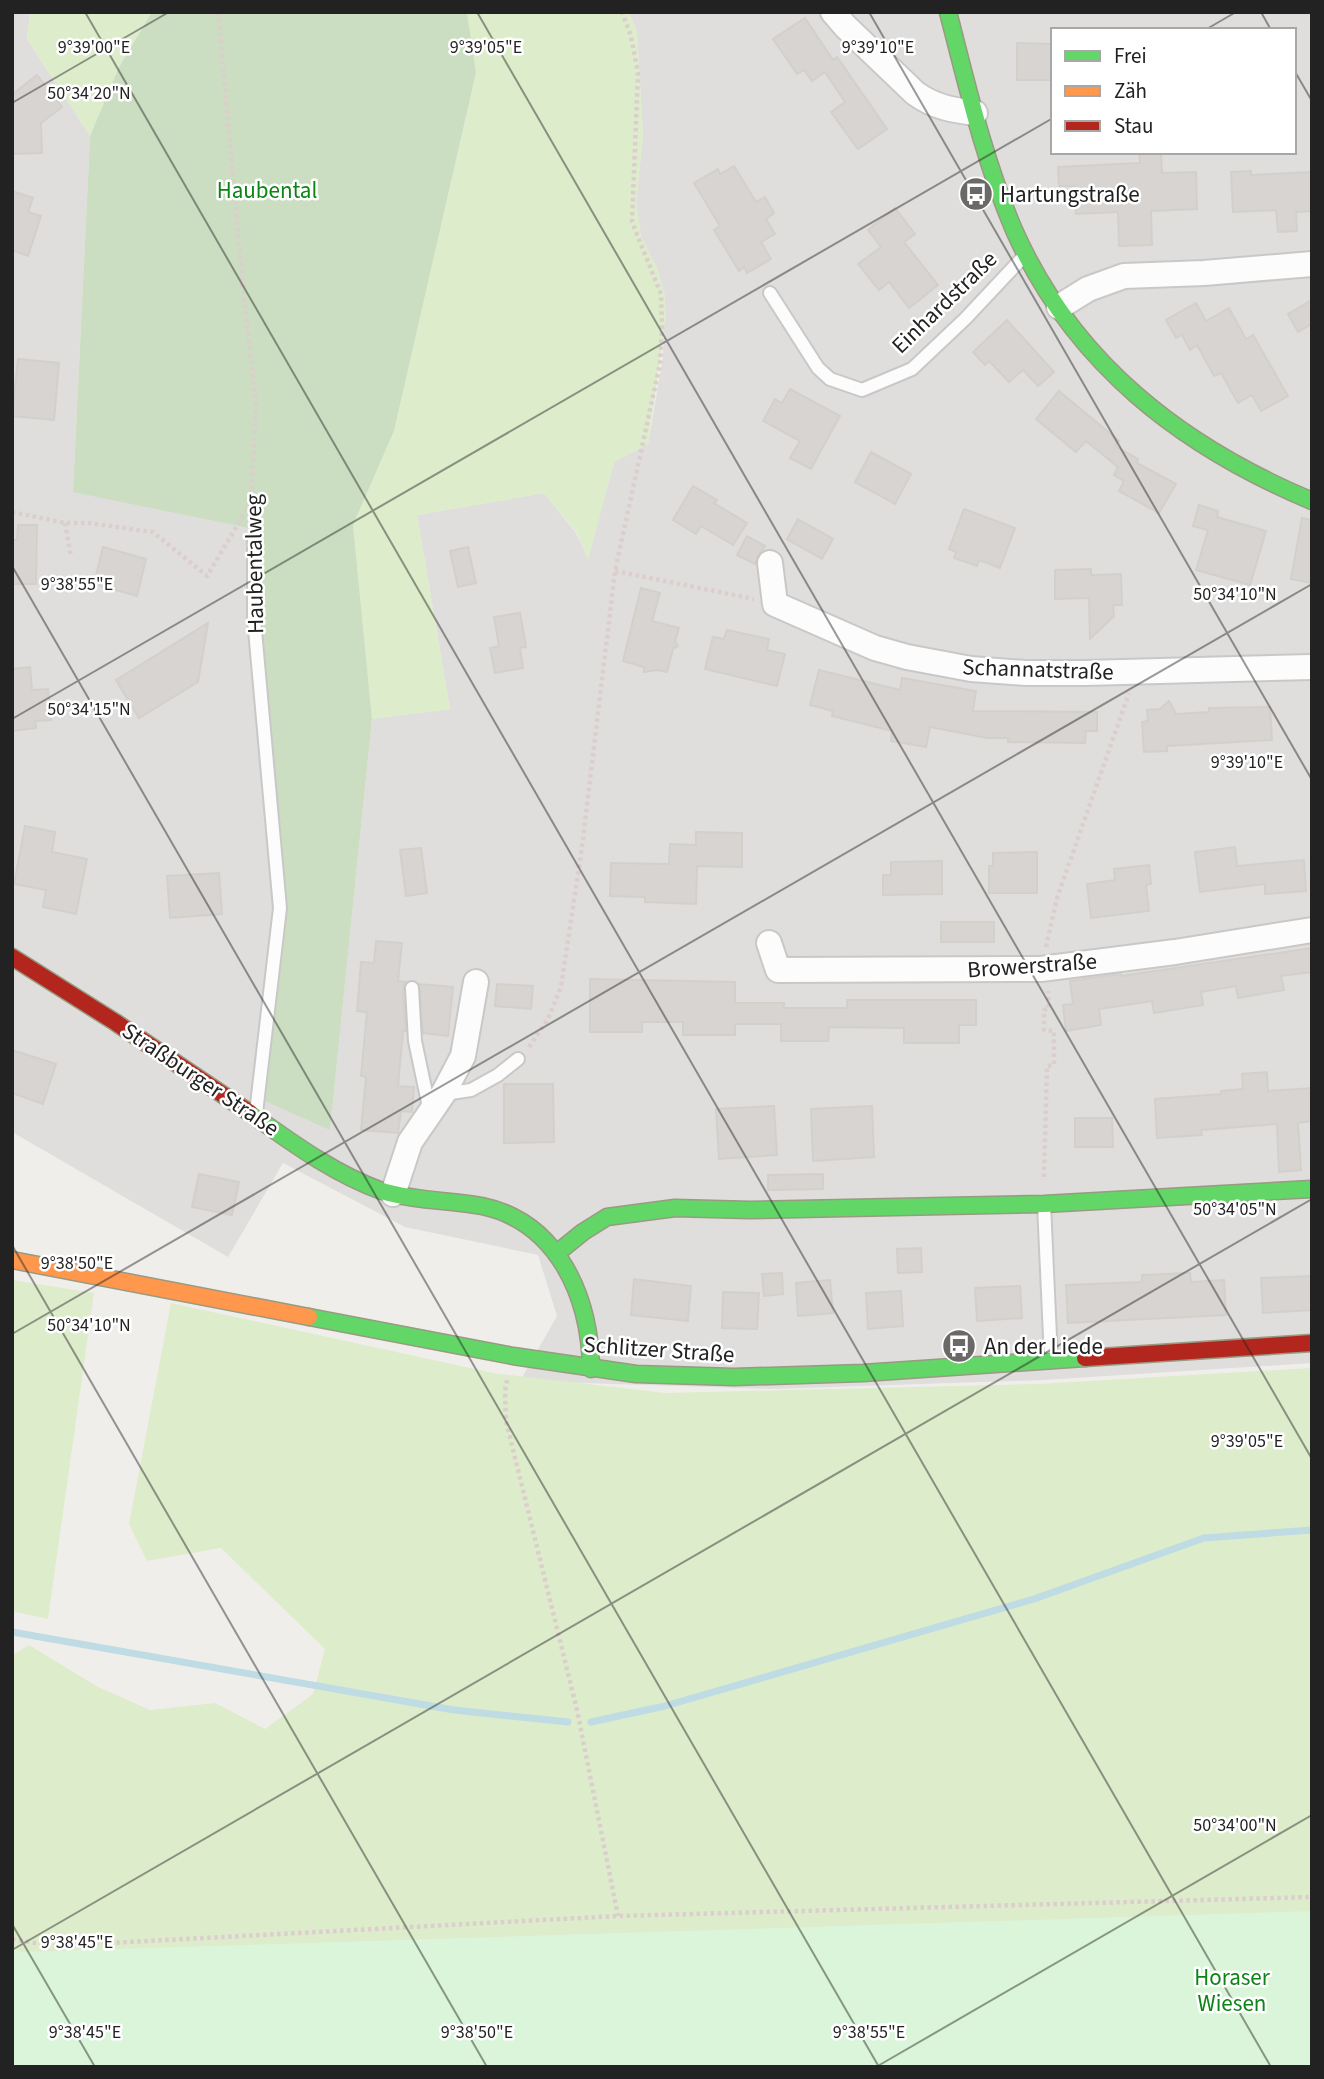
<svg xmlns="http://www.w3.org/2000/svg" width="1324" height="2079" viewBox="0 0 1324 2079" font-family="'Source Sans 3',sans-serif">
<rect width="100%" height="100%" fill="#f0eeeb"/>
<path fill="#dfdedc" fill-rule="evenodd" d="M12,12H30L27,39L90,136L73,491L253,529L285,925L265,1100L330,1129L372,719L450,709L417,515L544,493L576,533L588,559L614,462L648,444L663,357L665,297L657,268L641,237L636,202L643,135L637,32L629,12H1312V1363L1043,1380L772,1389L520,1381L557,1316L538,1255L405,1227L283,1163L228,1257L12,1132ZM1053,30H1294V152H1053Z"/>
<g fill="#ddeccb">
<polygon points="30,12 152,12 119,67 90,136 27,39"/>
<polygon points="467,12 629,12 637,32 643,135 636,202 641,237 657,268 665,297 666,317 648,444 614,462 588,560 577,533 544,493 417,515 450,709 372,719 353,525 394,431 476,74"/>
<polygon points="12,1280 94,1293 48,1619 12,1611"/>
<polygon points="171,1303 493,1373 665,1393 1038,1384 1312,1368 1312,2067 12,2067 12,1655 29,1645 98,1687 150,1710 215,1703 265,1729 313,1694 325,1649 221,1548 147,1561 129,1524"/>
</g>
<polygon fill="#cbdec1" points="152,12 467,12 476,73 394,431 353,525 372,719 330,1130 265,1101 285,925 253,529 73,492 90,136 119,67"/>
<polygon fill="#daf5da" points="1312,1911 1312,2067 12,2067 12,1947 22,1952"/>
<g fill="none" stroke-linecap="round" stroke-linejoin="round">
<g stroke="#bfdbe3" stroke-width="7">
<polyline points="12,1632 454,1710 568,1722"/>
<polyline points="591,1722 665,1706 1034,1599 1204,1538 1312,1530"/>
</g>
</g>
<g fill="#d7d4d2" stroke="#d3d0cc" stroke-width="2">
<polygon points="805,18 833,60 837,57 887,129 858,149 831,112 845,102 825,72 812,81 804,70 797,74 773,39"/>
<polygon points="1017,43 1053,44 1053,80 1017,80"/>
<polygon points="37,75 62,107 41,123 42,153 12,154 12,95"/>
<polygon points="1139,152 1161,152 1162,173 1196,172 1197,209 1151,211 1152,245 1119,246 1118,212 1076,214 1075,186 1059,186 1058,167 1140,163"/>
<polygon points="734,166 756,202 765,197 774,213 766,219 775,234 761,242 771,259 747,273 744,267 739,271 714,230 720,226 694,183 718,169 720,174"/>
<polygon points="1251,171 1251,175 1312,172 1312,211 1296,212 1297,231 1278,232 1276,210 1233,212 1231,172"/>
<polygon points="12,191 33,198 28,212 41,216 28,256 12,250"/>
<polygon points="895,208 915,234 904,242 938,285 909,308 889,282 879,290 858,264 881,247 868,230"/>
<polygon points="1312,300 1312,324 1298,332 1288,314"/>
<polygon points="1196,303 1206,321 1229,308 1246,339 1253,335 1288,396 1261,411 1252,395 1238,403 1221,373 1214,376 1197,345 1190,350 1182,335 1176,338 1166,320"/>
<polygon points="1007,320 1054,372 1038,386 1023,370 1009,382 989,361 985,365 973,352"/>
<polygon points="18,359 59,363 54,420 12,416"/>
<polygon points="790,389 840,416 811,469 790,458 800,441 763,421 775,399 782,403"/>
<polygon points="1059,391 1119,441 1115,446 1138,459 1137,463 1176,484 1159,513 1119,491 1124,481 1114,475 1118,467 1086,441 1076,452 1036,419"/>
<polygon points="871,452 911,474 895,504 855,482"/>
<polygon points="693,486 717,500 714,503 747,523 733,545 701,526 696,534 673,520"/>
<polygon points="1199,505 1218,511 1217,517 1266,531 1250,585 1196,570 1208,530 1193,526"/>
<polygon points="964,509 1015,528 1000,568 979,560 977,566 954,558 956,552 949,549"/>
<polygon points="1302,518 1312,520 1312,583 1291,579"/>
<polygon points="798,519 833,539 822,559 787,539"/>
<polygon points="18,525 37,525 36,584 12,584 12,540 17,540"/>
<polygon points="747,536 765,546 757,557 755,564 737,555"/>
<polygon points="103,547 146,559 137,596 94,584"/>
<polygon points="468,547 476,583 458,587 450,551"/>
<polygon points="1091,569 1091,575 1121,574 1122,605 1113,605 1114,616 1090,639 1089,598 1055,599 1055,570"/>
<polygon points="641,588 660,593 652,621 679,628 675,641 678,646 673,649 667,672 657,670 644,672 644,667 623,661"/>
<polygon points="520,613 526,647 520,648 523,668 495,673 490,648 499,646 494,617"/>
<polygon points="208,623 198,682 139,718 116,680"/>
<polygon points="727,630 769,639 767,650 785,654 777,686 705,669 713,637 724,639"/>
<polygon points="30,667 32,690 48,689 51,720 35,721 36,728 12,731 12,669"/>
<polygon points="819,670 900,690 902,678 976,691 973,711 1097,712 1097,731 1086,731 1085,743 1008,742 1008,738 987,738 930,727 926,747 891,741 892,731 832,716 833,711 810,705"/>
<polygon points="1169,701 1176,714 1209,712 1209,708 1270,707 1272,740 1167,746 1167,751 1144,752 1142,722 1148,721 1147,710 1160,709"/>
<polygon points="25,826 55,832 52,852 87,859 76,914 43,907 46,890 14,884"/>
<polygon points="696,832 742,833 742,867 697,866 696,904 645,902 645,897 610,896 611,863 669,864 670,844 696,845"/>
<polygon points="1235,847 1237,866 1304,860 1306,891 1265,894 1265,884 1200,892 1195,852"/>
<polygon points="421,848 427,893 406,896 400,850"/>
<polygon points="1037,852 1037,893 989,893 989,866 993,866 993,853"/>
<polygon points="942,861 942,894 883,895 883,875 891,875 891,862"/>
<polygon points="1149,865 1151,884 1146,885 1149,911 1091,918 1087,884 1115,880 1114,869"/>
<polygon points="219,873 222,914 170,918 167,876"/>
<rect x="941" y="922" width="53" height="20"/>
<polygon points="376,941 402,943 398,981 406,982 403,988 406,1031 403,1031 398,1086 414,1087 412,1112 401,1111 398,1133 361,1130 366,1077 361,1076 367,1012 357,1011 361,962 374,963"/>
<polygon points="1312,948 1312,972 1281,976 1284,990 1238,998 1236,986 1201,992 1203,1005 1154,1013 1152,1001 1099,1009 1101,1025 1066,1031 1063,1005 1073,1004 1070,981 1121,974 1121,976"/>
<polygon points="590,979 735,982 735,1003 784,1003 784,1008 847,1008 847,1000 976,1000 976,1025 959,1025 959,1043 904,1043 904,1028 829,1027 828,1041 781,1041 781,1024 735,1024 735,1035 683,1035 683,1022 642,1022 642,1032 590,1032"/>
<polygon points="419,984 453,987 448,1036 423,1033"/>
<polygon points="497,984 533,986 531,1009 495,1006"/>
<polygon points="12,1050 56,1064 43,1104 12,1093"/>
<polygon points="1267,1072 1268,1091 1312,1088 1312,1121 1298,1123 1301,1170 1279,1172 1277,1124 1201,1130 1202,1135 1157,1138 1155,1099 1221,1094 1221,1091 1243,1089 1242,1074"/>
<polygon points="504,1084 553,1084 554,1142 504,1143"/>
<polygon points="774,1106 777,1155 719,1159 716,1109"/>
<polygon points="872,1106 874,1157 813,1161 811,1109"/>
<polygon points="1075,1118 1112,1118 1113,1147 1075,1147"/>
<polygon points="199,1174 239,1182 232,1215 192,1207"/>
<polygon points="823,1174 823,1189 768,1190 768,1175"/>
<polygon points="921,1248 922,1272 898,1273 897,1249"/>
<polygon points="782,1273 783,1294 764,1296 762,1274"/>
<polygon points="1190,1273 1191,1282 1224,1280 1226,1315 1068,1323 1066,1285 1142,1282 1142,1275"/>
<polygon points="1312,1276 1312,1310 1263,1313 1261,1278"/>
<polygon points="634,1279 691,1286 688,1321 631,1315"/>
<polygon points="830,1280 833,1313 798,1316 796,1283"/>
<polygon points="1020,1286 1022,1318 977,1321 975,1288"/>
<polygon points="901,1291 903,1326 868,1329 866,1293"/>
<polygon points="723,1292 759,1293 757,1329 722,1328"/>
</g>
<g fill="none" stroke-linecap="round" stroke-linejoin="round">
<g stroke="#c9c8c7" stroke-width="16">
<g id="lane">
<polyline points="770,293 818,368 830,379 862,390 912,369 965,319 1026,254"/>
<polyline points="254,539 254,619 280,908 256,1113"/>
<polyline points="412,988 415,1041 430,1112"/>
<polyline points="444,1094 471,1090 498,1075 518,1059"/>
<polyline points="1044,1204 1051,1359"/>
</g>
</g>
<g stroke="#c9c8c7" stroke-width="28">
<g id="street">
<path d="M833,12L845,26L915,93C934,107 952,110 975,113"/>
<polyline points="1059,307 1088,289 1124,276 1204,273 1312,264"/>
<polyline points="770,563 775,604 875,648 907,657 971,669 1026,673 1085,673 1312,667"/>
<polyline points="769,943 778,970 1041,969 1175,952 1312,930"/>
<polyline points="393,1194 410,1142 443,1094 463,1056 476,982"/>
</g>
</g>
<g stroke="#999a82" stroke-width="19">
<g id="fast">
<path d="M948,12C967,85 984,160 1014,230C1073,363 1181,446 1312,501"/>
<path d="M250,1113C291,1142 334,1174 382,1191C415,1201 449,1200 482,1206C558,1222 590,1297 591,1369"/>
<polyline points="557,1253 583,1232 607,1217 675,1208 750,1210 1044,1204 1312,1189"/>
<polyline points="309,1317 513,1356 636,1374 734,1377 863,1373 1085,1358"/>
</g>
</g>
<g stroke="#999a82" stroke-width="19">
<polyline id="slow" points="12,1260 309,1317"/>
</g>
<g stroke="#999a82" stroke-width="19">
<g id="jam">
<polyline points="12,957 115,1022 250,1113"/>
<polyline points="1085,1358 1312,1343"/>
</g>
</g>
<g stroke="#dccecd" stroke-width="4.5" stroke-dasharray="3.5 3.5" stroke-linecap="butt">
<polyline points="218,12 244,298 256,403 251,502 253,524"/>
<polyline points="12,512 65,523 88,523 153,532 207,576 250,504"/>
<polyline points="65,523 71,557"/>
<polyline points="615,571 754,599"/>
<polyline points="1046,947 1057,898 1129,693"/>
<polyline points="529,1047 548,1019 561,987 582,847 615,571 660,364 662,328 661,294 632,222 638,73 631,36 622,12"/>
<polyline points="1044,1177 1047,1066 1054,1065 1054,1031 1044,1030 1044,1010 1049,1009 1048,991"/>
<polyline points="507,1380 505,1392 506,1421 577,1710 618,1916"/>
<polyline points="12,1939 53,1946 618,1916 1312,1897"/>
</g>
<use href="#lane" stroke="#fdfcfc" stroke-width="12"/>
<use href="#street" stroke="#fdfcfc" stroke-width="24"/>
<use href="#fast" stroke="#63d668" stroke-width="16"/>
<use href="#slow" stroke="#ff974d" stroke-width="16"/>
<use href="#jam" stroke="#b3261e" stroke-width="16"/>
</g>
<path fill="none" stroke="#222" stroke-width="2" stroke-opacity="0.45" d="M85,12L1271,2067M477,12L1312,1459M869,12L1312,780M1261,12L1271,30M1205,30L1236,12M1294,70L1312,101M12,103L169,12M12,566L879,2067M12,719L1053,118M12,1245L487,2067M12,1334L1312,584M12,1924L95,2067M12,1950L1312,1199M876,2067L1312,1815"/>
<defs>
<g id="bus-disc" transform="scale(1.75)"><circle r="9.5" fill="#6a6968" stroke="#fff"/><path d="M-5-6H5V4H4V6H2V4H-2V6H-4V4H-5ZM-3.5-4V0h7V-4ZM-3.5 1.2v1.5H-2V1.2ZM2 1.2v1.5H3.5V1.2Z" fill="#fff"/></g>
</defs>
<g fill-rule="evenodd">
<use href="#bus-disc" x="976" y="194"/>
<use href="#bus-disc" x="959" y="1346"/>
</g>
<g text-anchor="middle" stroke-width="5" stroke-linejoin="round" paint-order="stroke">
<g font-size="23" fill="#0c8416" stroke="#fff">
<text x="267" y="198">Haubental</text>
<text x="1232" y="1985">Horaser<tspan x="1232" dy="26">Wiesen</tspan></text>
</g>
<g font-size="23" fill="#222" stroke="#fff" text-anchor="start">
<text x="1000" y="202">Hartungstraße</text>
<text x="984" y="1354">An der Liede</text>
</g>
<g font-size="23" fill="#222" stroke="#fff">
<text transform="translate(944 302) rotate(-44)" y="8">Einhardstraße</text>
<text transform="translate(254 564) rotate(-91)" y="8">Haubentalweg</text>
<text transform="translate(1038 669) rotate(2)" y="8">Schannatstraße</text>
<text transform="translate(1032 965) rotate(-4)" y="8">Browerstraße</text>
<text transform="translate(201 1079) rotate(34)" y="8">Straßburger Straße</text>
<text transform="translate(659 1349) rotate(4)" y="8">Schlitzer Straße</text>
</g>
</g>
<g font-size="18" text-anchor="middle" fill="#222" stroke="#fff" stroke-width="5" stroke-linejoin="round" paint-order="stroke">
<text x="94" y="53">9°39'00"E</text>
<text x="486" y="53">9°39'05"E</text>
<text x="878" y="53">9°39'10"E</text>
<text x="89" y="99">50°34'20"N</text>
<text x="77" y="590">9°38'55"E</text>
<text x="1235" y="600">50°34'10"N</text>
<text x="89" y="715">50°34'15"N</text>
<text x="1247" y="768">9°39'10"E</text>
<text x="1235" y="1215">50°34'05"N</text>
<text x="77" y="1269">9°38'50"E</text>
<text x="89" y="1331">50°34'10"N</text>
<text x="1247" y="1447">9°39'05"E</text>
<text x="1235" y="1831">50°34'00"N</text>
<text x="77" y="1948">9°38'45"E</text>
<text x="85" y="2038">9°38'45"E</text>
<text x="477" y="2038">9°38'50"E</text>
<text x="869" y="2038">9°38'55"E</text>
</g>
<rect width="1324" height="2079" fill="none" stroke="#222222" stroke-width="28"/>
<rect x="1051" y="28" width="245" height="126" fill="#ffffff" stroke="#a7a7a7" stroke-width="2"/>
<rect x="1065" y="51" width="35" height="10" fill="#63d668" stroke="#a7a7a7" stroke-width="2"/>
<text x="1114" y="63" font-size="21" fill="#222222">Frei</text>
<rect x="1065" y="86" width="35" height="10" fill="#ff974d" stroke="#a7a7a7" stroke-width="2"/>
<text x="1114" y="98" font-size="21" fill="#222222">Zäh</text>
<rect x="1065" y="121" width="35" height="10" fill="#b3261e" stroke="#a7a7a7" stroke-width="2"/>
<text x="1114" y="133" font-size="21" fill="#222222">Stau</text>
</svg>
